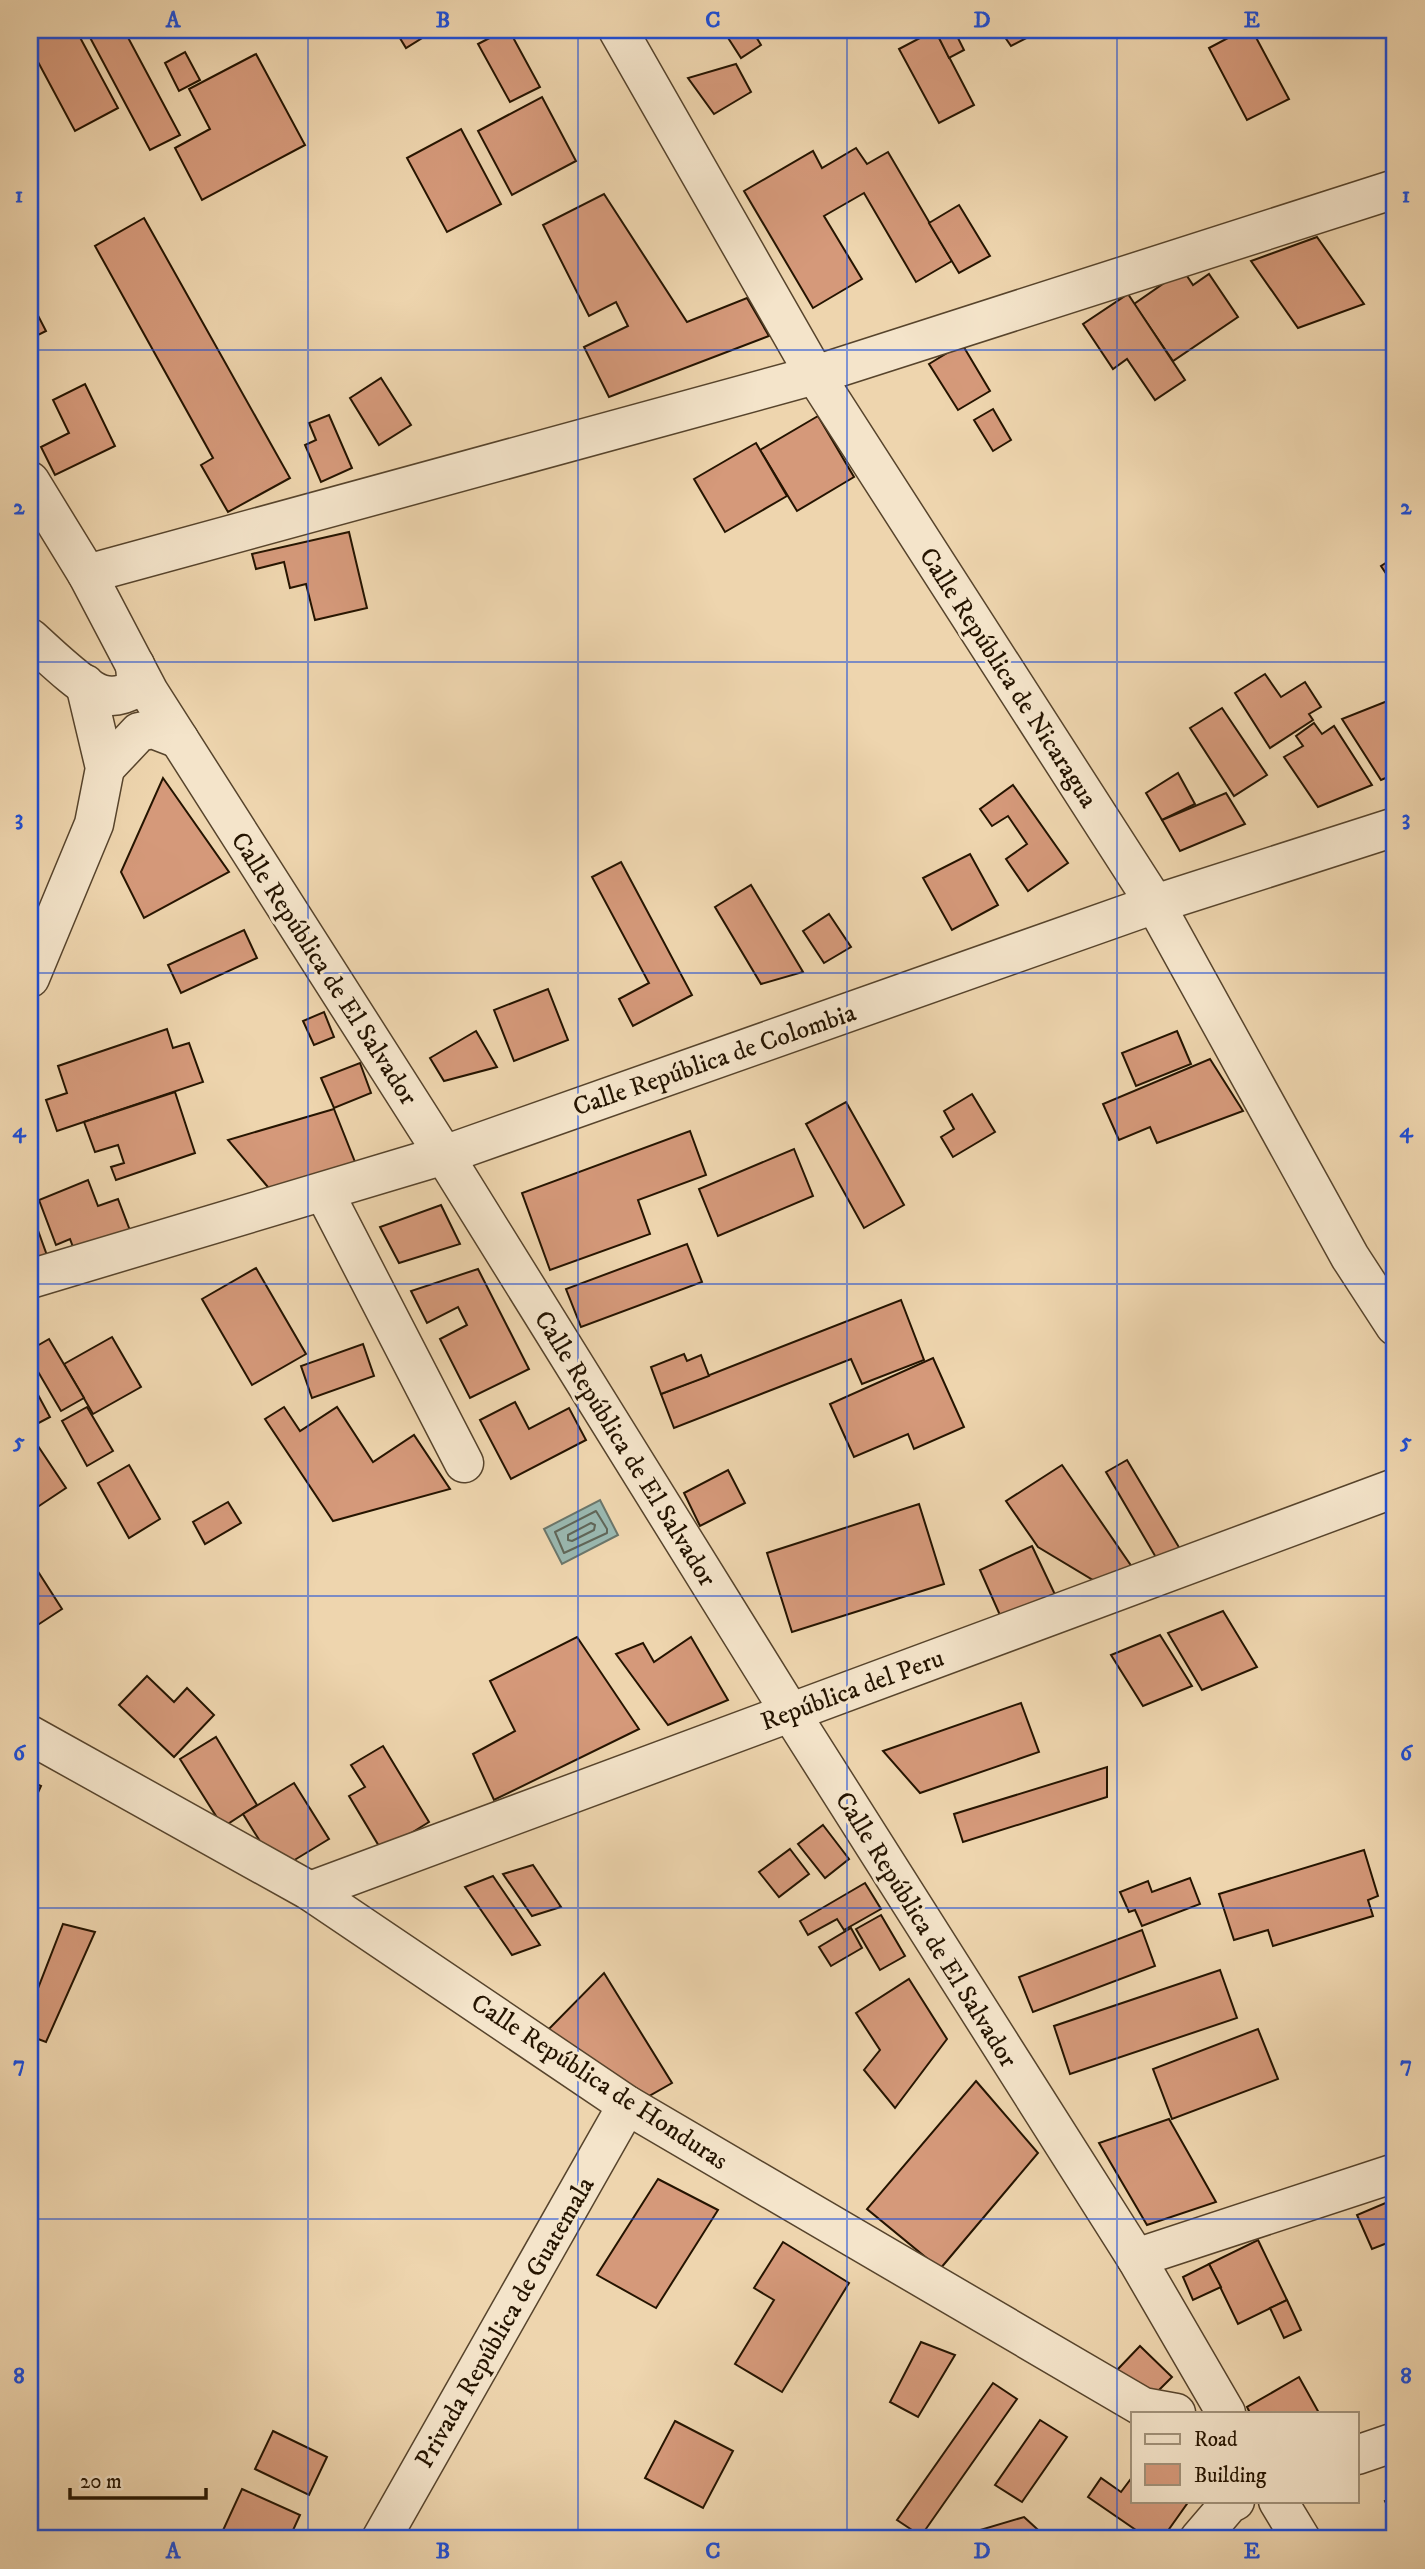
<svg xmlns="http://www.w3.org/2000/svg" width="1425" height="2569" viewBox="0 0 1425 2569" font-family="'IM FELL DW Pica',serif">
<rect width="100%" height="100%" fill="#eed5ae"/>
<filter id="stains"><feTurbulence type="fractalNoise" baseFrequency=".00286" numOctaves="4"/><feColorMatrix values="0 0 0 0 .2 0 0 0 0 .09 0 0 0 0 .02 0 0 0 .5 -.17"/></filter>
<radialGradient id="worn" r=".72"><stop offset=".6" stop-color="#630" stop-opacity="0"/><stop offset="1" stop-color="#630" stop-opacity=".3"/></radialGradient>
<polygon fill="#9ab8b0" stroke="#6b766a" stroke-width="2" points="600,1500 618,1535 562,1564 544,1529"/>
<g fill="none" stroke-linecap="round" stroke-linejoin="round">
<g stroke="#606658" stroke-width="2">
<polygon points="596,1511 607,1529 607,1533 564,1553 555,1532"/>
<polygon points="591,1523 595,1525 594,1530 572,1541 568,1540 568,1535"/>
</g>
</g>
<g fill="#d5997a" stroke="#251400" stroke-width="2">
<polygon points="30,30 76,30 118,108 75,131 30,47"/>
<polygon points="86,30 124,30 180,135 150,150"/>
<polygon points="395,30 435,30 406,48"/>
<polygon points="505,30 509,30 540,87 510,102 478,44"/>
<polygon points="723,30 752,30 761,45 741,58"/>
<polygon points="935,30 974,105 939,123 899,49"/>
<polygon points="935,30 954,30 964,50 949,58"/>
<polygon points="1000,30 1042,30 1011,46"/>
<polygon points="1243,30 1252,30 1289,99 1247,120 1209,48"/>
<polygon points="185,52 200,80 179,91 165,63"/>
<polygon points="256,54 305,145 202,200 175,148 210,129 189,89"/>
<polygon points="736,64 751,92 714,114 688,78"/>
<polygon points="542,97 576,161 512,195 478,131"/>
<polygon points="461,129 501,204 447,232 407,158"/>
<polygon points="856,148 867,164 888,152 952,261 916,282 864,193 824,216 862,279 813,308 744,191 813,151 822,168"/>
<polygon points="604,194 687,322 747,298 769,336 609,397 584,347 628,326 616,302 589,316 543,225"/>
<polygon points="959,205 990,256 959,273 929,223"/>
<polygon points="144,218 290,478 228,512 201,465 213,458 95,246"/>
<polygon points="1317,237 1364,304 1298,328 1251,261"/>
<polygon points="1183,270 1193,285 1209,274 1238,317 1173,361 1134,304"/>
<polygon points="1128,294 1185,380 1155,400 1127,359 1113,369 1083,324"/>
<polygon points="30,300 46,331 30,339"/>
<polygon points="962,344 990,391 958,410 929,364"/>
<polygon points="381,378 411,425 379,445 350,398"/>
<polygon points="85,384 115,446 55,475 41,447 69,433 53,400"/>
<polygon points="993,409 1011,440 993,451 974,420"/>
<polygon points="329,415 352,468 321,482 305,445 316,440 309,423"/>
<polygon points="818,416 854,477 797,511 760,450"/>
<polygon points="756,443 787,496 725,532 694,479"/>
<polygon points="349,532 367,608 315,620 306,584 290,588 284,562 256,569 252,554"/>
<polygon points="1395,557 1395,587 1381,566"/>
<polygon points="1265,674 1281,697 1305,682 1321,707 1309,714 1313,720 1270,748 1235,693"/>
<polygon points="1395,698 1395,774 1381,780 1342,719"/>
<polygon points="1222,708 1267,775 1234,796 1190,728"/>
<polygon points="1314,723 1322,734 1334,726 1372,785 1318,807 1284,757 1303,746 1296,736"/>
<polygon points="1178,773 1195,804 1162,820 1146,793"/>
<polygon points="163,778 229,872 144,918 121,872"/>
<polygon points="1013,785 1068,863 1028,891 1006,859 1027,844 1008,816 992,826 980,809"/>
<polygon points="1226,793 1245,824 1180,851 1162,820"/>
<polygon points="970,854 998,905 952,930 923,878"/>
<polygon points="621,862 692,995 633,1026 619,999 649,983 592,877"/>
<polygon points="751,885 803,972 761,984 715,907"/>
<polygon points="829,914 851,947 824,963 803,931"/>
<polygon points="244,930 257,958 181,993 168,965"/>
<polygon points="548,989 568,1040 514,1061 494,1010"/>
<polygon points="324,1012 334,1037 314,1045 303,1021"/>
<polygon points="167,1029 173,1048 189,1043 203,1082 57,1131 46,1100 67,1093 58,1066"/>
<polygon points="476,1031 497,1067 444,1081 430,1058"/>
<polygon points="1177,1031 1191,1064 1136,1086 1122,1053"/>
<polygon points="1210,1059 1243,1111 1157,1143 1150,1127 1119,1140 1103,1104"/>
<polygon points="360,1063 371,1093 334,1108 321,1078"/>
<polygon points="175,1092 195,1153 116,1180 111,1167 124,1163 118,1145 95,1152 84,1122"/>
<polygon points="972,1094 995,1132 953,1157 941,1137 954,1129 944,1111"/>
<polygon points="846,1102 904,1205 864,1228 806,1124"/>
<polygon points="334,1109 355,1162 273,1193 228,1140"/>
<polygon points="690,1131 706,1175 638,1200 650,1234 550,1270 522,1193"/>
<polygon points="794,1149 813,1196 718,1236 699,1189"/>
<polygon points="88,1180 98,1206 118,1199 134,1241 79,1263 70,1239 56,1245 39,1200"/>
<polygon points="441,1205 460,1244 399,1263 380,1227"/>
<polygon points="31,1211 49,1261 30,1268 30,1211"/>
<polygon points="687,1244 702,1282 581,1327 566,1289"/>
<polygon points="256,1268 306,1354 252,1385 202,1299"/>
<polygon points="478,1269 529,1369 470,1398 440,1339 467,1325 458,1307 427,1323 411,1291"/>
<polygon points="901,1300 924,1360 862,1384 851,1359 674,1428 661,1394"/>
<polygon points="112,1337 141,1387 93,1414 64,1364"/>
<polygon points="49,1339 84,1398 61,1411 30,1358 30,1350"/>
<polygon points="363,1344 374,1376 312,1398 301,1366"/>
<polygon points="684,1354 687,1361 701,1355 709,1376 661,1394 651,1367"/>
<polygon points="933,1358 964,1427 914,1449 908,1434 854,1457 830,1404"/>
<polygon points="30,1380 50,1417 31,1427 30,1426"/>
<polygon points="515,1402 529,1429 569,1408 586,1440 511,1479 480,1420"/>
<polygon points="87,1407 113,1451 87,1466 62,1421"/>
<polygon points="284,1407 300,1431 337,1407 373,1462 414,1435 450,1489 333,1521 265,1419"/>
<polygon points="30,1434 66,1488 30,1512"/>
<polygon points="1127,1460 1183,1554 1161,1566 1106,1472"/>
<polygon points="129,1465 160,1519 129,1538 98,1483"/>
<polygon points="1062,1465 1132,1567 1103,1586 1038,1547 1006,1501"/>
<polygon points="728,1470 745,1503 700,1526 684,1493"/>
<polygon points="228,1502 241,1523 205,1544 193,1522"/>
<polygon points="919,1504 944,1584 792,1632 767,1553"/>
<polygon points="1032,1546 1059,1603 1003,1622 980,1570"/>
<polygon points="30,1559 62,1609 30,1630"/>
<polygon points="1223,1611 1257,1667 1202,1690 1168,1633"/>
<polygon points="1160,1635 1192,1686 1143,1706 1111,1655"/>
<polygon points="577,1637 639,1729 494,1800 473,1754 515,1731 490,1681"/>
<polygon points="691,1637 728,1700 668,1725 616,1654 643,1643 654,1662"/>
<polygon points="147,1676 174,1702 187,1688 214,1715 174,1757 119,1705"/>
<polygon points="1021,1703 1039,1752 920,1793 883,1751"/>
<polygon points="216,1737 257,1805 223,1827 180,1759"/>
<polygon points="383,1746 429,1822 382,1851 349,1796 365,1787 351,1765"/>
<polygon points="1107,1767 1107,1797 963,1842 954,1814"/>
<polygon points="30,1781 41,1786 30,1810"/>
<polygon points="294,1783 329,1839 278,1870 243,1814"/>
<polygon points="823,1825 849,1859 825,1878 798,1844"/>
<polygon points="790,1849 809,1874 779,1897 759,1872"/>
<polygon points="1364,1850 1378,1896 1368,1900 1373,1916 1273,1946 1268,1930 1234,1940 1219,1894"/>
<polygon points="533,1865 561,1907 532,1916 503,1874"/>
<polygon points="493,1876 540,1945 512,1955 465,1887"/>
<polygon points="1190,1878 1200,1904 1142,1926 1135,1910 1129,1912 1120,1892 1148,1881 1152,1892"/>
<polygon points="865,1883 881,1909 844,1930 837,1919 808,1935 800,1921"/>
<polygon points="881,1915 905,1956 880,1970 856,1929"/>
<polygon points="63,1924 95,1932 46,2042 30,2036 30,2009"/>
<polygon points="851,1928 862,1948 831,1966 819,1947"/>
<polygon points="1142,1930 1155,1966 1033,2012 1019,1977"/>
<polygon points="1220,1970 1237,2018 1070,2074 1054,2026"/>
<polygon points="604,1973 672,2083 649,2096 542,2036"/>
<polygon points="909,1979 947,2039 895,2108 864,2070 880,2050 856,2013"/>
<polygon points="1258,2029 1278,2079 1172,2119 1153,2069"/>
<polygon points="976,2081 1038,2153 940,2269 867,2209"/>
<polygon points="1169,2119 1216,2202 1147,2225 1099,2143"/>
<polygon points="658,2179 718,2210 656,2308 597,2275"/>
<polygon points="1395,2199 1395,2240 1372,2249 1357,2215"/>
<polygon points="1258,2240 1287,2300 1238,2324 1209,2264"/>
<polygon points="783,2242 849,2283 782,2392 735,2364 774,2300 754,2288"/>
<polygon points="1209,2264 1221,2287 1193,2300 1183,2277"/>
<polygon points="1287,2300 1301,2330 1284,2338 1270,2308"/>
<polygon points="921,2342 955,2355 918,2417 890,2402"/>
<polygon points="1140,2346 1172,2377 1149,2400 1117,2370"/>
<polygon points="1299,2377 1319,2413 1250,2413 1247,2407"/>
<polygon points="993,2383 1017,2399 921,2536 897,2520"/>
<polygon points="1040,2420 1067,2437 1022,2502 995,2485"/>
<polygon points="675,2421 733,2451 703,2508 645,2478"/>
<polygon points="273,2431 327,2457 309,2495 255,2469"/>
<polygon points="1133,2476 1133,2501 1189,2501 1162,2539 1149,2539 1088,2497 1101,2478 1121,2492"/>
<polygon points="242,2489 300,2515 289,2539 219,2539"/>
<polygon points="1395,2497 1395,2522 1385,2501"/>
<polygon points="1024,2517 1048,2539 963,2539 960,2536"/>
</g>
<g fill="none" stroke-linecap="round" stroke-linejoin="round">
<g stroke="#57442c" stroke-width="41">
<g id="street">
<polyline points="618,30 815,375 1155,904 1350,1257 1395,1326"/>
<polyline points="30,481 87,574 149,692 444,1155 790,1712 1136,2258 1226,2413"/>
<polyline points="87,574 815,375 1395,189"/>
<path d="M30,638C46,652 82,688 101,694C113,698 124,695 134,689L136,677L135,665"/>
<polyline points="105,768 139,732 153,729 179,739"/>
<polyline points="30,978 94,824 105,768 85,684"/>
<polyline points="324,1192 464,1463"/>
<polyline points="30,1279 444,1155 1155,904 1395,827"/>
<polyline points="30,1735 310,1891 627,2105 1143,2407 1176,2413"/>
<polyline points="310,1891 1395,1488"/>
<polyline points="1136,2258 1395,2173"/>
<polyline points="1357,2455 1395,2442"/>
<polyline points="1278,2501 1301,2539"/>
<polyline points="381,2539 627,2105"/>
<polyline points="1199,2539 1229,2504 1235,2501"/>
</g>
</g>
<use href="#street" stroke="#f4e4ca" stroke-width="38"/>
</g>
<path fill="none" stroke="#1d4ed8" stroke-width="2" stroke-opacity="0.55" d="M308,30V2539M578,30V2539M847,30V2539M1117,30V2539M30,350H1395M30,662H1395M30,973H1395M30,1284H1395M30,1596H1395M30,1908H1395M30,2219H1395"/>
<g text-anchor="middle" stroke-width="6" stroke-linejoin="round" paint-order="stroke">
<g font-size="26" fill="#251400" stroke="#f4e4ca">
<text transform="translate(1009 677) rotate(57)" y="9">Calle República de Nicaragua</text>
<text transform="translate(325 968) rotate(57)" y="9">Calle República de El Salvador</text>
<text transform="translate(714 1059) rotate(-19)" y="9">Calle República de Colombia</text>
<text transform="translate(626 1448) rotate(58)" y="9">Calle República de El Salvador</text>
<text transform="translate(852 1689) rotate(-20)" y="9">República del Peru</text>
<text transform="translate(927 1929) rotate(58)" y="9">Calle República de El Salvador</text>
<text transform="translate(600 2081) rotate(33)" y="9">Calle República de Honduras</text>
<text transform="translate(504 2322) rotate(-60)" y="9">Privada República de Guatemala</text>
</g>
</g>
<rect width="1425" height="2569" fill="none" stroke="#eed5ae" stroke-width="77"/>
<rect x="1131" y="2412" width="228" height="91" fill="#f4e4ca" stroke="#a19179" stroke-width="2"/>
<rect x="1145" y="2434" width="35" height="10" fill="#f4e4ca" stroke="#a19179" stroke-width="2"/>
<text x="1194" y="2446" font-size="21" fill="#251400">Road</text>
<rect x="1145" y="2464" width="35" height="21" fill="#d5997a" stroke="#a19179" stroke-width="2"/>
<text x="1194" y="2482" font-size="21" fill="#251400">Building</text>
<path d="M70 2488v10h136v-10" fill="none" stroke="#251400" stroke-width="3.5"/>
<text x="80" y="2488" font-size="21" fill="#251400" stroke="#f4e4ca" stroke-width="5" paint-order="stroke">20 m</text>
<rect x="38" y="38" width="1348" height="2492" fill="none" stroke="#1d4ed8" stroke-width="2.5"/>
<g font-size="23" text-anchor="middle" font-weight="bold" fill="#1d4ed8">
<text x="173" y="27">A</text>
<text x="443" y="27">B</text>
<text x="713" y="27">C</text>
<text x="982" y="27">D</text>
<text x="1252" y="27">E</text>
<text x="19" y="202">1</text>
<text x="1406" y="202">1</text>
<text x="19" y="514">2</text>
<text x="1406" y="514">2</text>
<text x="19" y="825">3</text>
<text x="1406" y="825">3</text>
<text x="19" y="1137">4</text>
<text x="1406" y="1137">4</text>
<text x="19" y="1448">5</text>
<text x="1406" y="1448">5</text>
<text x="19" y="1760">6</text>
<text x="1406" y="1760">6</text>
<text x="19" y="2071">7</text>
<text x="1406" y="2071">7</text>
<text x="19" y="2383">8</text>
<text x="1406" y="2383">8</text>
<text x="173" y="2558">A</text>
<text x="443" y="2558">B</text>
<text x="713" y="2558">C</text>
<text x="982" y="2558">D</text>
<text x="1252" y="2558">E</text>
</g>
<rect width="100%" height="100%" filter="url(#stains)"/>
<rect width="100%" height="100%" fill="url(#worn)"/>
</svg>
